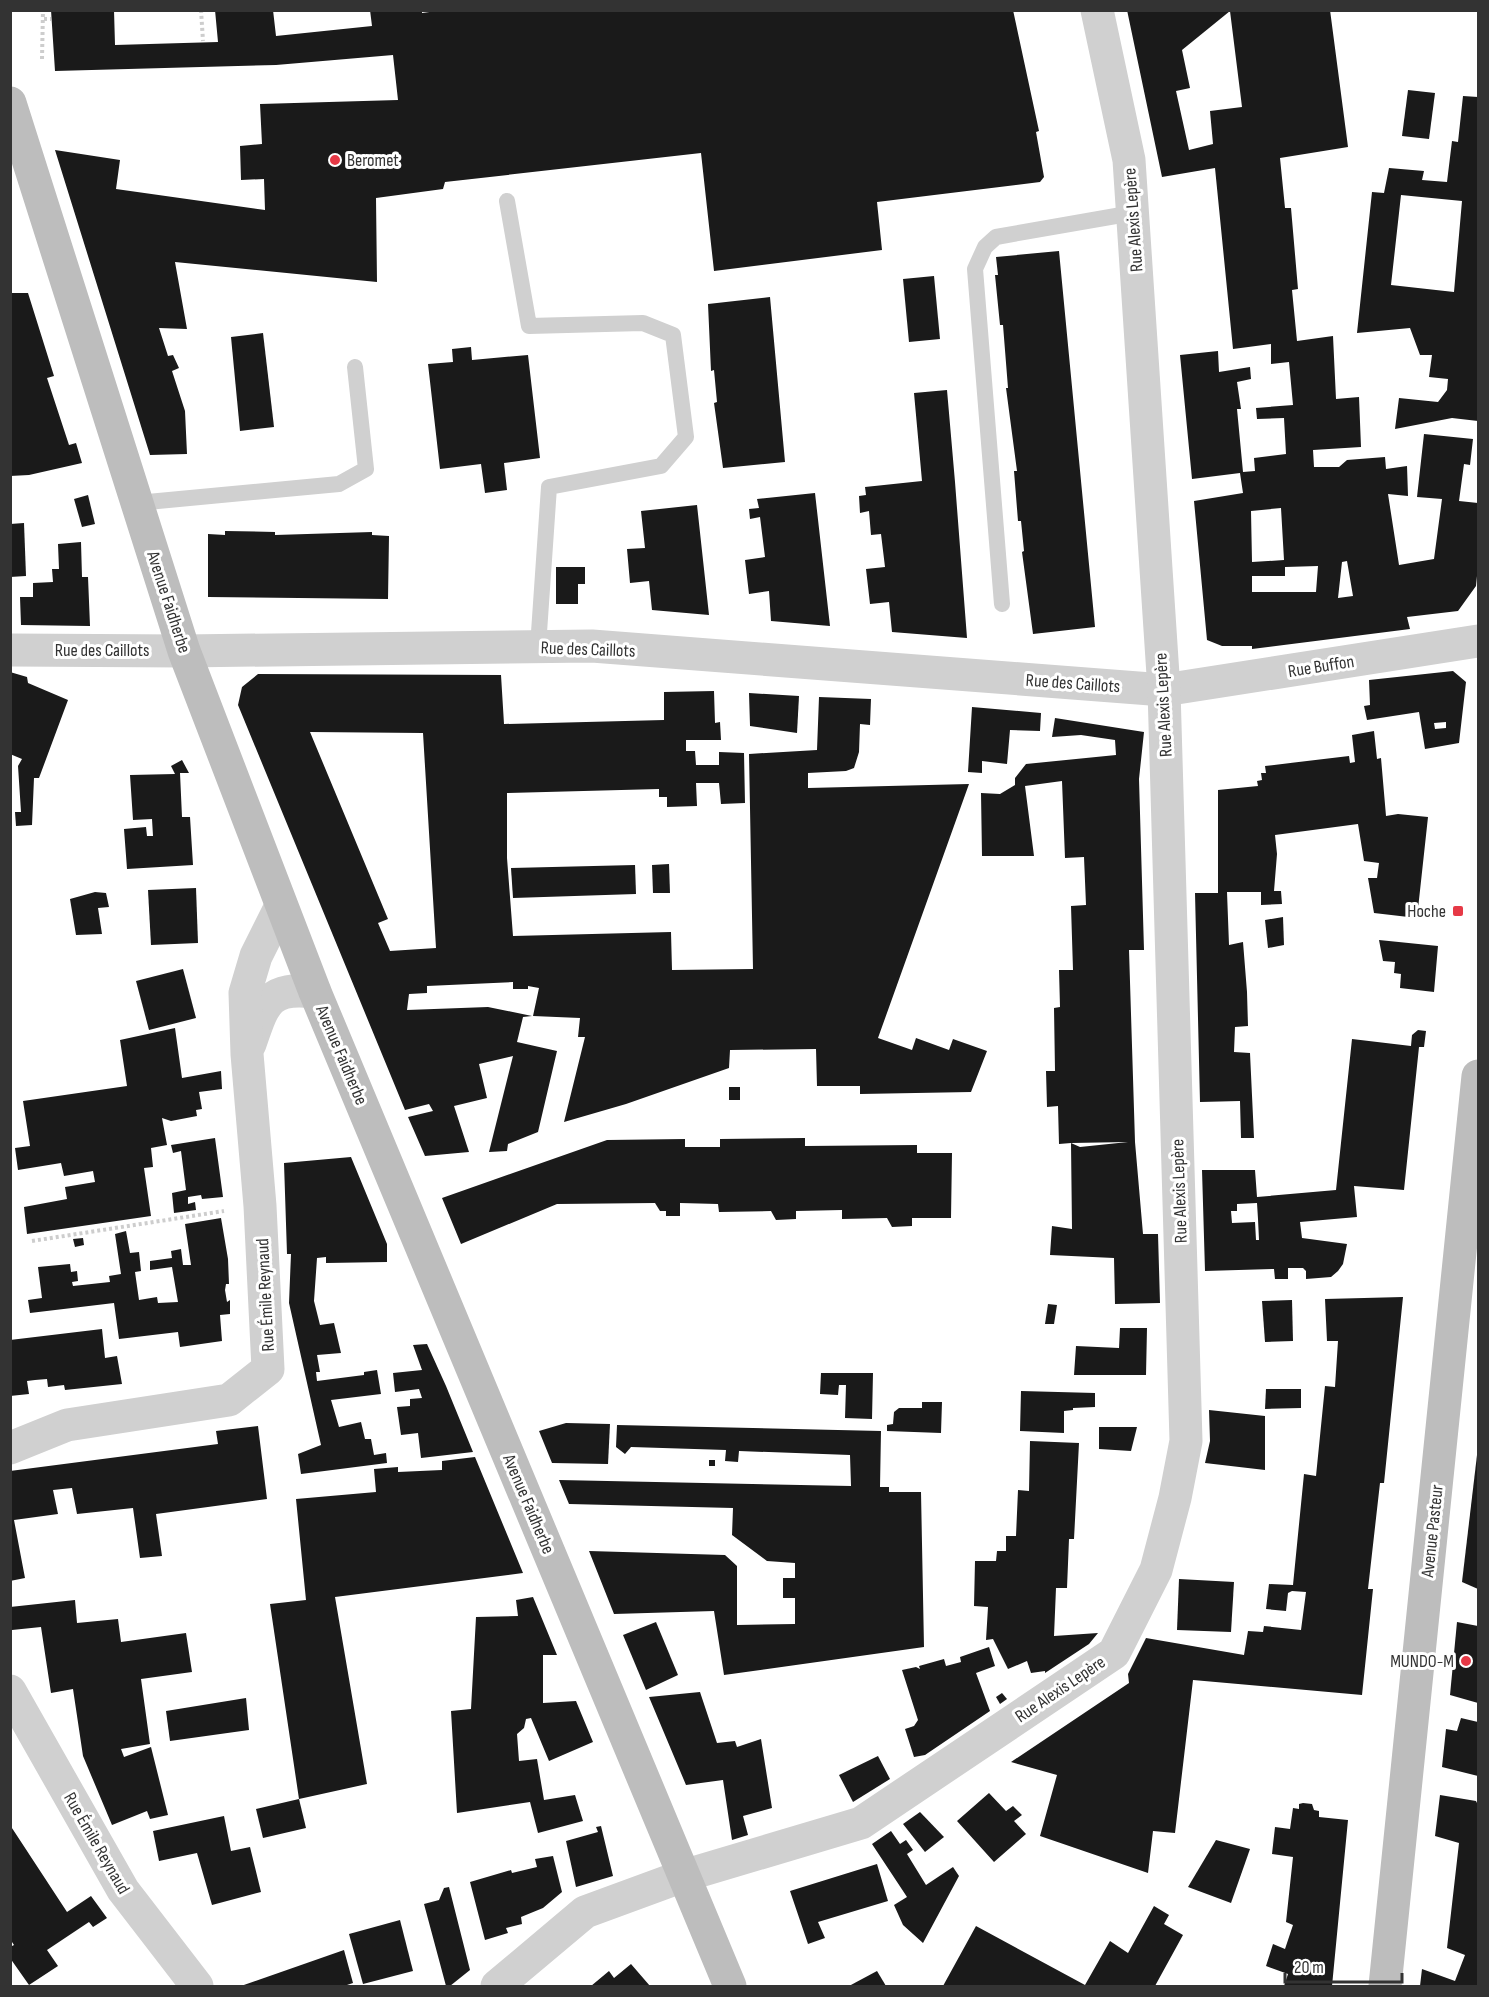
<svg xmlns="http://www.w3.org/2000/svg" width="1489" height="1997" viewBox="0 0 1489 1997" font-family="'Sofia Sans Condensed',sans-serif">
<rect width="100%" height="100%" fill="#fff"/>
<g fill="#1a1a1a" fill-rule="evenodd">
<polygon points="51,10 114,10 115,45 218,42 215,10 273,10 276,36 372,26 370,10 422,10 422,13 444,10 1013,10 1039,131 1036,132 1044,177 1040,182 877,202 882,250 714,271 701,153 445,182 443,189 376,198 377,282 175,262 187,329 159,328 168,356 173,355 179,368 172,371 185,411 187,454 150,455 55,150 120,160 116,189 265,210 264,179 241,180 240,146 262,144 260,104 398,100 393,55 276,65 55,71"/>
<path d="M1127,10H1330L1348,147L1280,158L1285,208H1291L1298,289L1292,290L1297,341L1333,336L1336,399L1359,397L1361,447L1313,450L1314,467H1339L1347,460L1385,457L1386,469L1407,466L1408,496L1388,494L1399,565L1434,559L1442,499L1417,497L1424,434L1473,439L1470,465L1464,464L1459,501L1478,503V566L1476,586L1458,611L1407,617L1410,629L1252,649V646H1222L1207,640L1194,501L1243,493L1240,473L1192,479L1180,355L1218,351L1219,372L1250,367L1251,379L1237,382L1241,409H1237L1243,472L1255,471L1254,458L1286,454L1284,418L1257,419L1256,408L1293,405L1289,362L1271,364V344L1233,349L1215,168L1162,177ZM1230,11L1242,107L1210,111L1213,144L1189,150L1176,91L1190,88L1182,50ZM1281,508L1284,560L1252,562L1251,511ZM1347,561L1353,596L1338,598L1342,562ZM1318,566L1316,592H1252V576H1285V567Z"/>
<polygon points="1408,90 1435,93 1429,139 1402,136"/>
<path d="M1463,96L1478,97V421L1452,418L1395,429L1399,398L1438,402L1447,390L1448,379L1429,377L1432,355H1420L1410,328L1357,333L1372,192L1384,193L1389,168L1424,171L1422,180L1447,182L1452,141L1458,142ZM1401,195L1462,201L1454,292L1391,285Z"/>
<polygon points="1059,251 1095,627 1033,634 1022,552 1024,551 1021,521 1018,521 1014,471 1017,471 1006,388 1008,388 1003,325 1000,325 995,275 998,275 996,257"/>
<polygon points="934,276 940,339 909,342 903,279"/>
<polygon points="10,293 28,293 54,376 47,378 69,445 76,443 82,463 29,475 10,476"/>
<polygon points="770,297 785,462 723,468 714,403 717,402 714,370 711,371 708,304"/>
<polygon points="263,333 274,427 240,431 231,337"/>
<polygon points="471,347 472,360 528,355 540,458 504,463 507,490 485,493 481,464 440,469 428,364 453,362 452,349"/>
<polygon points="947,390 955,482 967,638 892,632 889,602 870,604 866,569 885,567 881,534 871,535 869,511 860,513 859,496 866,495 865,487 922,481 914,393"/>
<polygon points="815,493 830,626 771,621 769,591 749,594 745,560 765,557 760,517 750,519 749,509 759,508 757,499"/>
<polygon points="88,495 95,524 82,527 74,499"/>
<polygon points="697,505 709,615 652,610 649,581 630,583 627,549 645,548 641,511"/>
<polygon points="24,523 26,576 10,577 10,524"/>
<polygon points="225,531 275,532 275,535 372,532 372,535 389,536 388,599 208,597 208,534 225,535"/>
<polygon points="81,542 82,577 88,577 90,626 21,625 20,597 33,597 33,583 53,582 52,569 59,569 58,544"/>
<polygon points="556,567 585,567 585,584 578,584 578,604 556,604"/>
<path d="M1453,671L1466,682L1459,743L1425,749L1419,712L1367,720L1364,706L1370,705L1369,680ZM1446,722V728L1435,729L1434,723Z"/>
<polygon points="10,672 27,677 28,683 68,700 39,778 34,778 32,825 16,826 15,812 21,812 18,766 22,759 10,754"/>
<path d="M258,674L501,675L504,724L664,720V692L714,691L715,723L720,722L721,740H686V751H695L696,765H719V752L744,753L745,803L721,804L719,783H696L697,806L667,807V797H659V789L507,793V858L513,936L671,932L672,970L753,969L749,754L817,750L819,697L871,699L870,725L860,724L859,752L854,768L846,771L808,773V788L969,784L878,1038L912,1050L916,1038L949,1050L953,1039L987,1051L971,1092L860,1094V1086H817L816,1049L730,1050L729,1068L626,1104L564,1122L585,1037H578L580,1018L533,1016L539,988L528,986V989H513V982L427,986V993L409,994L407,1010L488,1007L532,1016L523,1017L517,1042L557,1051L538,1132L508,1144L507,1151L489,1152L513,1056L479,1064L487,1098L454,1106L469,1152L425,1156L408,1117L433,1111L429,1104L405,1110L238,705L242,687ZM310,732L423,733L436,948L390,951L378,923L388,919Z"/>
<polygon points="749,693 799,696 797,733 750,726"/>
<polygon points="972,707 1041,713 1040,731 1010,730 1007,764 982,761 982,773 968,772"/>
<polygon points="1055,718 1144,732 1139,779 1144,950 1129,950 1135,1142 1143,1234 1158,1234 1160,1303 1115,1304 1114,1258 1050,1255 1052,1226 1072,1229 1071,1143 1080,1147 1128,1142 1071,1143 1059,1144 1058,1106 1047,1107 1046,1071 1055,1071 1054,1008 1060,1007 1059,970 1073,970 1071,906 1086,905 1084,857 1065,858 1062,781 1025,786 1034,856 982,856 981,793 1000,794 1015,785 1015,778 1026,764 1116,755 1115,740 1081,735 1052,737"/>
<polygon points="1374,731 1377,759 1381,758 1386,816 1398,814 1428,817 1417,918 1374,913 1368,878 1377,878 1379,863 1364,861 1358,824 1275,835 1277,854 1274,891 1281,891 1282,904 1261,905 1261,892 1227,892 1229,945 1243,942 1247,992 1248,1026 1235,1027 1234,1052 1250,1053 1254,1138 1241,1138 1240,1101 1200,1102 1195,893 1218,893 1218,790 1258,786 1257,781 1262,780 1261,773 1266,773 1265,766 1349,756 1350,763 1355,762 1352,735"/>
<polygon points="182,760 189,773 180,773 182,817 190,817 193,865 127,869 124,829 146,827 147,836 153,836 152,819 133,820 130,775 175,774 171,766"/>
<polygon points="669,864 670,893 653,893 652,865"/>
<polygon points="635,865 636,894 513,898 511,868"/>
<polygon points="196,888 198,943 151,945 148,890"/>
<polygon points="95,892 106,893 109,907 98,908 102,934 76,935 70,899"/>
<polygon points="1283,917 1284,945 1268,948 1265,920"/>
<polygon points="1379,940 1438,946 1434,992 1400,988 1401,974 1394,973 1395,962 1383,961"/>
<polygon points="183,969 196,1018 149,1030 136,981"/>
<polygon points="175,1028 182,1078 221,1071 222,1089 199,1092 202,1109 196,1110 197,1116 171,1121 162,1118 167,1145 151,1148 153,1167 144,1168 151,1216 27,1234 24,1207 67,1199 65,1187 95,1182 93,1171 64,1176 61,1163 18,1170 15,1148 30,1146 23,1101 127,1086 120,1040"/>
<path d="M1418,1030L1426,1031L1424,1047H1419L1404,1190L1354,1186L1357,1217L1300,1222L1302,1238L1347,1244L1343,1264L1338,1271L1331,1277L1306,1279V1271L1303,1268H1288V1279H1275L1274,1269L1205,1271L1202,1170H1255L1257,1197L1336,1190L1352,1039L1411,1046L1412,1035ZM1257,1203L1258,1219L1259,1240H1256L1255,1222L1232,1223L1231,1211H1237V1204Z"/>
<rect x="729" y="1087" width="11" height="13"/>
<polygon points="215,1138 223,1197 202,1199 201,1195 188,1197 188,1204 195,1202 196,1210 174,1213 172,1193 186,1190 181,1151 173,1153 171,1145"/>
<polygon points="805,1138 805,1146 917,1145 917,1153 952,1153 951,1218 912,1218 912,1226 892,1227 887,1218 842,1219 842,1210 796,1211 796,1219 776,1220 771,1211 719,1212 718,1204 680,1203 680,1216 666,1216 666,1211 660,1211 655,1203 557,1204 461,1244 442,1198 607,1140 685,1139 685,1147 720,1147 720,1139"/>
<polygon points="351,1157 387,1244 387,1262 326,1263 326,1257 317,1258 314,1301 320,1325 334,1323 341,1353 317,1355 320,1372 316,1372 317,1381 364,1375 364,1372 377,1370 381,1394 331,1400 339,1427 361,1422 365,1439 371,1439 374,1455 386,1453 387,1463 301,1474 298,1454 321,1445 289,1303 291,1254 287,1254 284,1163"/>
<polygon points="221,1218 228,1259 229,1284 226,1284 225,1290 227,1302 230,1300 230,1314 220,1315 222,1341 180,1347 178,1332 119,1339 114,1303 30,1313 28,1300 42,1298 38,1267 70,1264 71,1272 77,1271 78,1281 72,1282 73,1286 110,1282 109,1276 121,1274 115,1234 126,1231 130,1253 139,1252 141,1271 135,1272 139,1300 157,1297 158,1303 178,1302 172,1267 150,1270 150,1261 172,1258 171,1251 181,1249 183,1265 191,1265 185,1224"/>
<polygon points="83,1238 84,1245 75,1247 73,1239"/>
<polygon points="1403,1297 1384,1483 1380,1483 1368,1589 1373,1589 1362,1695 1193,1680 1175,1833 1153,1831 1148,1873 1040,1836 1057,1775 1011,1762 1129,1683 1128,1674 1146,1638 1244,1655 1248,1631 1263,1632 1264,1626 1301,1630 1306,1592 1292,1591 1288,1593 1286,1611 1266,1609 1269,1584 1293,1585 1304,1474 1316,1476 1325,1386 1335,1387 1338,1341 1327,1341 1325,1299"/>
<polygon points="1292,1300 1293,1341 1265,1342 1262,1301"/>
<polygon points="1048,1304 1057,1305 1054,1324 1045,1324"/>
<polygon points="1120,1328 1147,1328 1146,1375 1074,1375 1076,1346 1119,1348"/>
<polygon points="102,1329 105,1358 117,1356 122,1384 65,1390 64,1385 48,1387 47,1379 35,1380 27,1381 29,1394 10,1396 10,1340"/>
<polygon points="427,1344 446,1386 473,1452 421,1458 418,1433 401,1435 397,1407 410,1406 410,1399 422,1398 419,1389 395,1392 393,1373 422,1370 413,1345"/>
<polygon points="821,1373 873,1373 872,1419 845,1418 846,1385 839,1385 838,1395 820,1394"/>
<polygon points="1266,1389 1301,1389 1301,1408 1265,1409"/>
<polygon points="1021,1391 1095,1393 1095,1407 1073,1408 1073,1410 1064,1411 1064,1433 1020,1431"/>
<polygon points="922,1402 942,1402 941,1433 887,1431 887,1425 893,1424 894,1412 899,1408 922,1408"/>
<polygon points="1209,1410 1265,1416 1265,1470 1205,1463 1210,1441"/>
<polygon points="566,1423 610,1424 608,1464 552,1463 539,1431"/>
<polygon points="617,1425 881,1431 880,1487 889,1487 889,1492 921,1492 924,1647 724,1675 714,1611 614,1614 589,1551 725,1555 737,1566 737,1625 795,1624 795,1598 783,1598 783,1578 795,1578 795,1563 767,1561 732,1535 733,1508 569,1504 559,1480 851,1486 850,1455 739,1451 738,1462 725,1461 726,1450 631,1447 625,1454 616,1447"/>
<polygon points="258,1426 267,1499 156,1514 162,1556 140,1558 133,1508 77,1514 72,1488 53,1490 58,1514 14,1520 25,1578 10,1581 10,1471 218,1444 216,1431"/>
<polygon points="1099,1427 1137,1427 1131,1451 1099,1449"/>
<polygon points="1030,1441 1079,1443 1074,1539 1069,1539 1067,1588 1056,1588 1054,1636 1098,1633 1089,1644 1045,1673 1045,1671 1031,1673 1027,1661 1008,1669 993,1639 986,1640 988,1607 974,1606 975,1561 996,1561 997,1551 1006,1551 1006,1536 1016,1536 1018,1490 1029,1491"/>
<polygon points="1477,1455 1478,1455 1478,1589 1462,1582"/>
<polygon points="475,1457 523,1573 335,1597 367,1784 299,1799 270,1604 306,1600 296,1499 376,1492 374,1469 398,1467 398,1472 442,1470 442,1461"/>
<rect x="709" y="1460" width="6" height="6"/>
<polygon points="1179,1579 1234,1582 1231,1632 1177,1630"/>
<polygon points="533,1597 557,1655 543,1655 543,1703 576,1701 593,1742 549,1761 531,1718 526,1719 524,1728 517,1734 519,1761 537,1759 544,1800 575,1795 583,1821 538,1833 530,1802 457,1813 451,1711 471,1709 476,1617 518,1616 516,1600"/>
<polygon points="75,1600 77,1623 118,1619 121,1642 186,1633 192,1672 141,1679 150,1744 121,1749 124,1757 151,1747 168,1815 150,1819 147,1811 112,1825 83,1756 73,1689 51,1693 41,1627 12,1630 10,1607"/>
<polygon points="656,1622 678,1675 646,1690 623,1635"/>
<polygon points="1457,1622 1478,1626 1478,1703 1450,1695"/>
<polygon points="989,1647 995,1666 976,1673 990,1711 925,1755 914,1757 905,1729 914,1726 918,1720 902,1670 916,1667 920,1669 919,1666 944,1659 946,1666 961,1662 960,1657"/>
<polygon points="700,1692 717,1743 735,1741 737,1747 761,1739 772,1808 743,1816 748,1835 732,1840 723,1780 686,1785 649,1697"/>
<polygon points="1002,1693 1007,1699 1000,1704 996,1697"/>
<polygon points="246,1698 249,1730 170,1741 166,1711"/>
<polygon points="1461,1718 1478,1722 1478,1776 1442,1767 1446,1729 1457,1731"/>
<polygon points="878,1756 890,1779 853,1802 839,1775"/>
<polygon points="989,1793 1006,1811 1013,1806 1022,1815 1014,1821 1026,1834 994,1862 957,1821"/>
<polygon points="1440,1795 1476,1801 1478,1805 1478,1986 1420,1986 1422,1969 1455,1981 1465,1955 1447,1948 1459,1843 1435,1836"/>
<polygon points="299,1799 306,1828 263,1838 256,1809"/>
<polygon points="1303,1803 1312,1804 1314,1810 1319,1811 1319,1817 1348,1820 1332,1986 1284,1986 1288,1974 1266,1966 1273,1944 1285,1949 1293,1925 1286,1922 1293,1857 1272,1854 1275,1827 1290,1829 1293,1808 1299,1809 1299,1804"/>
<polygon points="920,1812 944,1837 925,1852 903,1824"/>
<polygon points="224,1816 231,1851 250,1847 261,1892 212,1905 197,1853 159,1861 153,1831"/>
<polygon points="10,1825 67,1912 91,1896 107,1918 93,1927 89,1922 47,1950 58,1966 29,1985 10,1958 10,1947 14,1945 10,1939"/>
<polygon points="601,1826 613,1876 576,1887 566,1841 598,1832 596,1827"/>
<polygon points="891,1831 900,1844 906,1840 913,1850 907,1854 926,1885 953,1867 959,1876 923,1943 903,1925 894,1905 907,1897 872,1844"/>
<polygon points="1216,1840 1250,1849 1231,1903 1188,1887"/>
<polygon points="553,1856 562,1892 543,1908 521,1917 522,1924 506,1928 508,1933 485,1940 470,1882 511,1870 512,1873 537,1867 535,1859"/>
<polygon points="877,1864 888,1901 818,1922 825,1938 808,1944 790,1891"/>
<polygon points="449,1887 470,1970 450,1986 446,1986 424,1904 439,1900 444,1888"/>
<polygon points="1154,1906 1169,1915 1164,1924 1183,1935 1155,1986 943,1986 976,1926 1085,1985 1110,1941 1128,1953"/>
<polygon points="400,1920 413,1971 363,1984 349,1934"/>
<polygon points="344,1950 353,1983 344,1986 241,1986"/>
<polygon points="631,1964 650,1986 591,1986 609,1971 614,1978"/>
<polygon points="877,1971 886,1986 849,1986"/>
</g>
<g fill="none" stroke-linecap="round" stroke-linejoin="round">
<g stroke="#cdcdcd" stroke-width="4" stroke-dasharray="3 3" stroke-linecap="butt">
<polyline points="201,10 203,41"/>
<polyline points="44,19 51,19"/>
<polyline points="42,59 43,10"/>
<polyline points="32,1241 224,1211"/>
</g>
<g stroke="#d0d0d0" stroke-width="16">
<polyline points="507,201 529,326 643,323 673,335 686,437 661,466 549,487 538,647"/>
<polyline points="137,503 339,484 366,469 355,367"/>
<polyline points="1002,604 975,269 985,247 996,237 1133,213"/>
</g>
<g stroke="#d0d0d0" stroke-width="33">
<polyline points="10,650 184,651 592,646 1164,690 1478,641"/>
<path d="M250,1044C264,1003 268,986 315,992"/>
<polyline points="10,1448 67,1425 229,1400 268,1369 260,1206 247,1054 245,993 256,956 281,906"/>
<polyline points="10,1691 123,1890 197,1986"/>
<polyline points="497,1986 585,1912 683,1876 861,1823 1114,1653 1156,1570 1175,1498 1186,1441 1164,690 1129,160 1097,10"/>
</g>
<g stroke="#bdbdbd" stroke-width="33">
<polyline points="10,103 184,651 315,992 730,1986"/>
<polyline points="1385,1986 1478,1076"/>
</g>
</g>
<g fill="#e63946" stroke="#fff" stroke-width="2">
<circle cx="335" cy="160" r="6"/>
<rect x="1452" y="905" width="12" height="12" rx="3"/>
<circle cx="1466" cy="1661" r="6"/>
</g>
<g text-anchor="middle" stroke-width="6" stroke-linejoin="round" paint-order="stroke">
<g font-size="18" fill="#333" stroke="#fff" text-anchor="end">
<text x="347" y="166" text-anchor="start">Beromet</text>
<text x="1446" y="917">Hoche</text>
<text x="1454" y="1667">MUNDO-M</text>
</g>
<g font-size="18" fill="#333" stroke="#fff">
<text transform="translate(1133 220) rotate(-94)" y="6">Rue Alexis Lepère</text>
<text transform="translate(169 602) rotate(72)" y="6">Avenue Faidherbe</text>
<text transform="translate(588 649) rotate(2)" y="6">Rue des Caillots</text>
<text x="102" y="656">Rue des Caillots</text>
<text transform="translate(1321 666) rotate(-9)" y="6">Rue Buffon</text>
<text transform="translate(1073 683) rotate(4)" y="6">Rue des Caillots</text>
<text transform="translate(1163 705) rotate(-93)" y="6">Rue Alexis Lepère</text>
<text transform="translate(342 1055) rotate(67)" y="6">Avenue Faidherbe</text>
<text transform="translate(1179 1191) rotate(-92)" y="6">Rue Alexis Lepère</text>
<text transform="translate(265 1295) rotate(-93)" y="6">Rue Émile Reynaud</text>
<text transform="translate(529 1504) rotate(67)" y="6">Avenue Faidherbe</text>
<text transform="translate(1432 1531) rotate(-84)" y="6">Avenue Pasteur</text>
<text transform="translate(1060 1689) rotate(-34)" y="6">Rue Alexis Lepère</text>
<text transform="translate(97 1843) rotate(60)" y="6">Rue Émile Reynaud</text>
</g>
</g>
<rect width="1489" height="1997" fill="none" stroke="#333333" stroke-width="24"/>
<path d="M1285 1973v9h117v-9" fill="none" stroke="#333333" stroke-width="3"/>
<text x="1294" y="1973" font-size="18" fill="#333333" stroke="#ffffff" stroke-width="4.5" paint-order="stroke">20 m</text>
</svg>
